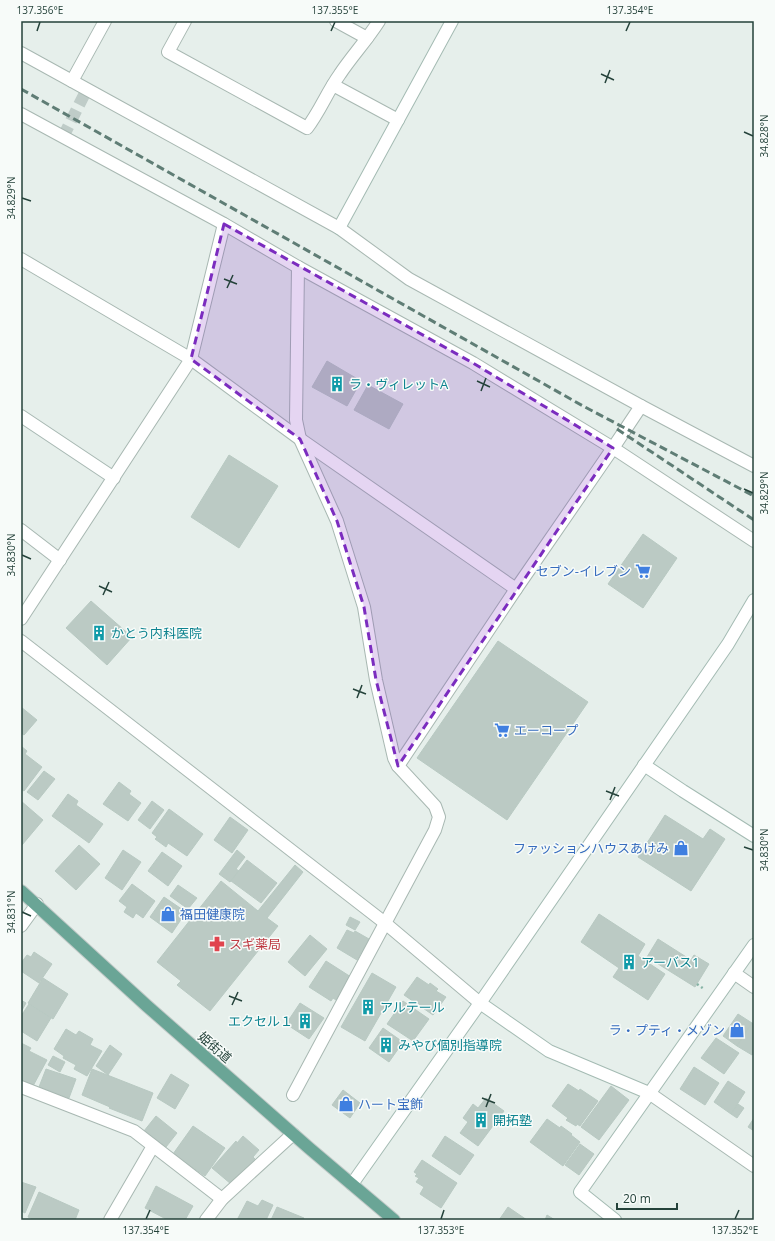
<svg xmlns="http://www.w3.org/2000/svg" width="775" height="1241" viewBox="0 0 775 1241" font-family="'Open Sans','Noto Sans JP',sans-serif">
<rect width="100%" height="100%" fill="#e6efeb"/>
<g fill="#bbcac4" stroke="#b8c9c2">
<polygon points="327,361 361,381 347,406 312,387"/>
<polygon points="368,385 403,404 389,429 354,410"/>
<polygon points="229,455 278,486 239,548 191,517"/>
<polygon points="643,534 677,558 643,608 608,584"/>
<polygon points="91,601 132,637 107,665 66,628"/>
<polygon points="498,641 588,702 507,820 417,758"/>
<polygon points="21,707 37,720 24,735 21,733"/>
<polygon points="21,746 27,751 25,754 42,767 24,791 21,789"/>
<polygon points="44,771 55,779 38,800 27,792"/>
<polygon points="119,782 131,791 129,794 141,803 128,821 103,804"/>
<polygon points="68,794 78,801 76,805 103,824 89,843 52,816"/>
<polygon points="21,801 43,820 22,845 21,844"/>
<polygon points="152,801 164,810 150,829 138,820"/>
<polygon points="169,809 203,834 187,856 168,843 166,847 155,839 157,837 152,833"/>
<polygon points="665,815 703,839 710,829 725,839 691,891 638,857"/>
<polygon points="230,817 248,830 232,853 214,840"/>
<polygon points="79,845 100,864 76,890 55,871"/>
<polygon points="123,850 141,862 122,890 105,878"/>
<polygon points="237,850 245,857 236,869 239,871 230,882 219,874"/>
<polygon points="162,852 182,866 168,886 148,871"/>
<polygon points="247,860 277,883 261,903 231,881"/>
<polygon points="295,865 303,872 267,918 278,926 210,1011 177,985 181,981 157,962 221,881 258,911"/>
<polygon points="132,884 155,901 143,918 136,913 133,918 124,912 127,907 119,901"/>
<polygon points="178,885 197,898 188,909 170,896"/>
<polygon points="164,897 186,912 172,933 150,917"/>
<polygon points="599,914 645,944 638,956 665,974 648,1000 613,977 619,968 581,942"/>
<polygon points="350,917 360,922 355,930 346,925"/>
<polygon points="347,930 354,933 355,931 369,939 357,960 337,948"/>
<polygon points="310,935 327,949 305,976 288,962"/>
<polygon points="658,939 691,960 694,955 709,964 695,987 647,957"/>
<polygon points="34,952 52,964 39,983 21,971 21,963 27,955 31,957"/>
<polygon points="326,961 351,977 336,1000 333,998 331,1001 309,987"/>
<polygon points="372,973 396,987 365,1041 341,1027"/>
<polygon points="417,977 429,985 430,983 438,989 436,991 446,997 433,1015 404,995"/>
<polygon points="43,978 68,994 53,1019 28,1003"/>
<polygon points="21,1000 26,1003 21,1012"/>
<polygon points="403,1001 429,1019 413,1041 387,1024"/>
<polygon points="300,1003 324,1018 309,1039 286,1024"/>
<polygon points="29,1004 51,1018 37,1041 21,1031 21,1016"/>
<polygon points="738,1014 752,1023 737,1046 723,1036"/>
<polygon points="752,1023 754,1024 754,1051 752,1055 737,1046"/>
<polygon points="383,1028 403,1042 389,1062 369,1048"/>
<polygon points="66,1029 76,1035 79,1031 93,1039 90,1045 102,1051 87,1076 74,1069 76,1065 63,1058 64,1056 54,1049"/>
<polygon points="716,1038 739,1053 724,1074 701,1058"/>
<polygon points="21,1043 31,1048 29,1051 47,1060 33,1086 21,1080"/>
<polygon points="110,1045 122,1054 108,1075 96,1066"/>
<polygon points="53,1056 65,1062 60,1072 48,1065"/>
<polygon points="694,1067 719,1083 705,1105 680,1089"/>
<polygon points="46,1069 76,1079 69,1098 39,1087"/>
<polygon points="92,1069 153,1093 142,1121 109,1108 110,1107 82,1095"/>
<polygon points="171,1074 189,1085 175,1109 157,1098"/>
<polygon points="728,1081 745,1092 731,1114 714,1102"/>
<polygon points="568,1084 579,1091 580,1089 598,1101 580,1126 577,1124 576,1126 566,1120 568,1118 552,1106"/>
<polygon points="611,1086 629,1100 599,1140 581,1127"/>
<polygon points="343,1090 360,1103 350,1118 332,1105"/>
<polygon points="486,1098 504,1111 478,1146 460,1133 468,1122 463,1118 473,1104 478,1108"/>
<polygon points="738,1104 744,1108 737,1118 731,1114"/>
<polygon points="156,1116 177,1133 166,1147 144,1131"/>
<polygon points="754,1118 754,1131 748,1127"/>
<polygon points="547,1119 560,1128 561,1126 572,1134 571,1135 580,1142 563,1166 530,1142"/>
<polygon points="193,1126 225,1148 205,1176 173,1154"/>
<polygon points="243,1136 259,1150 253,1157 256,1160 240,1176 239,1175 231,1184 212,1168 236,1141 237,1143"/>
<polygon points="445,1136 474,1155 460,1175 432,1156"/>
<polygon points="580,1144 594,1154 579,1175 565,1165"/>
<polygon points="422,1160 457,1183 441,1208 420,1194 424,1187 416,1182 419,1178 415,1176 417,1174 414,1172"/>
<polygon points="21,1182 36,1187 25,1213 21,1211"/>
<polygon points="156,1186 193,1206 185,1220 168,1220 145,1208"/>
<polygon points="39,1192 79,1210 75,1220 35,1220 28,1217"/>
<polygon points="262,1200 273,1205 266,1220 237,1220 247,1201 258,1206"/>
<polygon points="277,1207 304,1218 303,1220 271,1220"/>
<polygon points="508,1207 527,1220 499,1220"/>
<polygon points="547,1215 555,1220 545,1220"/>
</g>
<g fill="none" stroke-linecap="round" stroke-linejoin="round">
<polyline stroke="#bfccc8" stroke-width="12" stroke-dasharray="12 6" stroke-linecap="butt" points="63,137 87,89"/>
<g stroke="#a8b8b2" stroke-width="14">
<g id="street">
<path d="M185,21L168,52L307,128C320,111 327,92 340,74C352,56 367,40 379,21"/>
<polyline points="336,21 367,38"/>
<polyline points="21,53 339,228 409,279 641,406 754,466"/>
<polyline points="72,81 105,21"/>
<polyline points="333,85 398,120"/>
<polyline points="21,114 224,224 298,267 473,363 613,448 754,541"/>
<polyline points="21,259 191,359 300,439 516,589"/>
<polyline points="21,416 114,478"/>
<polyline points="21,530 60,560"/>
<polyline points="21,619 191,359 224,224"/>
<polyline points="21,641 385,923 480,1003"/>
<polyline points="398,766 516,589 613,448 641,406"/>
<polyline points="21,926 37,904"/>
<polyline points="734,973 754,987"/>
<polyline points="21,1087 134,1131 222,1199"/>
<polyline points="649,1093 754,1166"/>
<polyline points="293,1095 435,830 439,817 435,806 398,766 394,758 376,680 364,607 337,521 300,439 296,420 298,267"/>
<polyline points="110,1220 153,1146"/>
<polyline points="206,1220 222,1199 293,1134"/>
</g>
</g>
<g stroke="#a4bbb3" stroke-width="14">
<g id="secondary">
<polyline points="339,228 452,21"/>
<polyline points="644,765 683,791 754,836"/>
<polyline points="480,1003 549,1051 649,1093"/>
<polyline points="352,1184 480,1003 728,644 754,600"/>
<polyline points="615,1220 580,1192 754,945"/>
</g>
</g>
<g stroke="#c2cac8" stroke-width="14">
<polyline id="primary" points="21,891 147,1006 309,1148 394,1220"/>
</g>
<polyline stroke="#86b3a5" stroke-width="2.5" stroke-dasharray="2 3" stroke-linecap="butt" points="697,984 704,989"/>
<use href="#street" stroke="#fff" stroke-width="12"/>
<use href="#secondary" stroke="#fff" stroke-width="12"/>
<use href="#primary" stroke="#6aa596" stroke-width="12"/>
<g stroke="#5f7d75" stroke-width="3" stroke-dasharray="8 4" stroke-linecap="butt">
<polyline points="21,89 583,406 754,496"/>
<polyline points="617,429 754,520"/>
</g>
</g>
<path fill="#7b2cbf" fill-opacity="0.2" stroke="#7b2cbf" stroke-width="3" stroke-dasharray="8 5" stroke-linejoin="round" d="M224,224L473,363L613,448L398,766L376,680L364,607L337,521L300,439L191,359Z"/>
<path fill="none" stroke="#24423a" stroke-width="1.5" d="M37,31L40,22M331,31L335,22M626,31L630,22M601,74L614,80M605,83L610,70M744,132L753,136M22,198L31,201M224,279L237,284M227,288L233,275M477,381L490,387M481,391L486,378M744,489L753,493M22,555L31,559M99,586L112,592M103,595L109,582M353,689L366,694M357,698L362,685M606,791L619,796M610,800L615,787M744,847L753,850M22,912L31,916M229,996L242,1001M232,1005L238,992M482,1098L495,1103M486,1107L491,1094M146,1219L150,1210M441,1219L444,1210M735,1219L739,1210"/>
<defs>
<g id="building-bare" transform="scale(1.2)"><path d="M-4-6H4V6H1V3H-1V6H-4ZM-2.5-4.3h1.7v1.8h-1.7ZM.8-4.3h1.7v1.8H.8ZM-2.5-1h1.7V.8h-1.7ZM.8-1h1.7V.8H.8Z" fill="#0f9aa8" stroke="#f7fbf9" stroke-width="2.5" paint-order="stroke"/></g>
<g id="supermarket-bare" transform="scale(1.2)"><path d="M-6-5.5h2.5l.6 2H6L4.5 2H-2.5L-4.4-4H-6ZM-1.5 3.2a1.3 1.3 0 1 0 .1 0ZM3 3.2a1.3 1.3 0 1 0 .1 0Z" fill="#3f7fe0" stroke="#f7fbf9" stroke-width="2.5" paint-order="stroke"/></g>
<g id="shop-bare" transform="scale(1.2)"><path d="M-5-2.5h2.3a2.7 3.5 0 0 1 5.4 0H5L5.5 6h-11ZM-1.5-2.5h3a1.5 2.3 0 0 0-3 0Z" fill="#3f7fe0" stroke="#f7fbf9" stroke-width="2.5" paint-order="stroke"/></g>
<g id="pharmacy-bare" transform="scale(1.2)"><path d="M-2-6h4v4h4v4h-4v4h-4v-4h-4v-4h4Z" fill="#e0444e" stroke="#f7fbf9" stroke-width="2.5" paint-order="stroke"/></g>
</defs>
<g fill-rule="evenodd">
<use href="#building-bare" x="337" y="384"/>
<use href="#supermarket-bare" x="643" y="571"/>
<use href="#building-bare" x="99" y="633"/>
<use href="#supermarket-bare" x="502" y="730"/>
<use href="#shop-bare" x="681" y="848"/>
<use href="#shop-bare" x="168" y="914"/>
<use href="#pharmacy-bare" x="217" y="944"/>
<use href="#building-bare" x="629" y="962"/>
<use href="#building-bare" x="368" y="1007"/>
<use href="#building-bare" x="305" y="1021"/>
<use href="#shop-bare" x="737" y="1030"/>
<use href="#building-bare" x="386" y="1045"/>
<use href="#shop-bare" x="346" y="1104"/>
<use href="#building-bare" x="481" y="1120"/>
</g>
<g text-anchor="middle" stroke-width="3" stroke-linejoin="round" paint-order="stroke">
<g font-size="13" fill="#0d838f" stroke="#f7fbf9" text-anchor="start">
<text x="349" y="389">ラ・ヴィレットA</text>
<text x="111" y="638">かとう内科医院</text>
<text x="641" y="967">アーバス1</text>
<text x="380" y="1012">アルテール</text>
<text x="293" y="1026" text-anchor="end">エクセル１</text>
<text x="398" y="1050">みやび個別指導院</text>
<text x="493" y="1125">開拓塾</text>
</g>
<g font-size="13" fill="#366cbe" stroke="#f7fbf9" text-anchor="end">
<text x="631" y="576">セブン-イレブン</text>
<text x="514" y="735" text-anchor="start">エーコープ</text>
<text x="669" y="853">ファッションハウスあけみ</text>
<text x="180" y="919" text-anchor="start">福田健康院</text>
<text x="725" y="1035">ラ・プティ・メゾン</text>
<text x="358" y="1109" text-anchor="start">ハート宝飾</text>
</g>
<g font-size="13" fill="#be3a42" stroke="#f7fbf9" text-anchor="start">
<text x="229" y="949">スギ薬局</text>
</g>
<g font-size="13" fill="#24423a" stroke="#f7fbf9">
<text transform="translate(215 1047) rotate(41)" y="5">姫街道</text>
</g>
</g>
<rect width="775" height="1241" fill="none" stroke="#f7fbf9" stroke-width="44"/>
<path d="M617 1203v6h60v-6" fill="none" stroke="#24423a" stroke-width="2"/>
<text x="623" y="1203" font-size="12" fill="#24423a" stroke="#f7fbf9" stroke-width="3" paint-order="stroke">20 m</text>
<rect x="22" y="22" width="731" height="1197" fill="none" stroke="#24423a" stroke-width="1.5"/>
<g font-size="10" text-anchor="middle" fill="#24423a">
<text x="40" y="14">137.356°E</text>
<text x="335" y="14">137.355°E</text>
<text x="630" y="14">137.354°E</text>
<text transform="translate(764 136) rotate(-90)" y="4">34.828°N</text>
<text transform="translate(11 198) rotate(-90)" y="4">34.829°N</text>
<text transform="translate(764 493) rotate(-90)" y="4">34.829°N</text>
<text transform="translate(11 555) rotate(-90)" y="4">34.830°N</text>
<text transform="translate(764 850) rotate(-90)" y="4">34.830°N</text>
<text transform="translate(11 912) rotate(-90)" y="4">34.831°N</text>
<text x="146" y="1234">137.354°E</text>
<text x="441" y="1234">137.353°E</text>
<text x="735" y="1234">137.352°E</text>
</g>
</svg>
